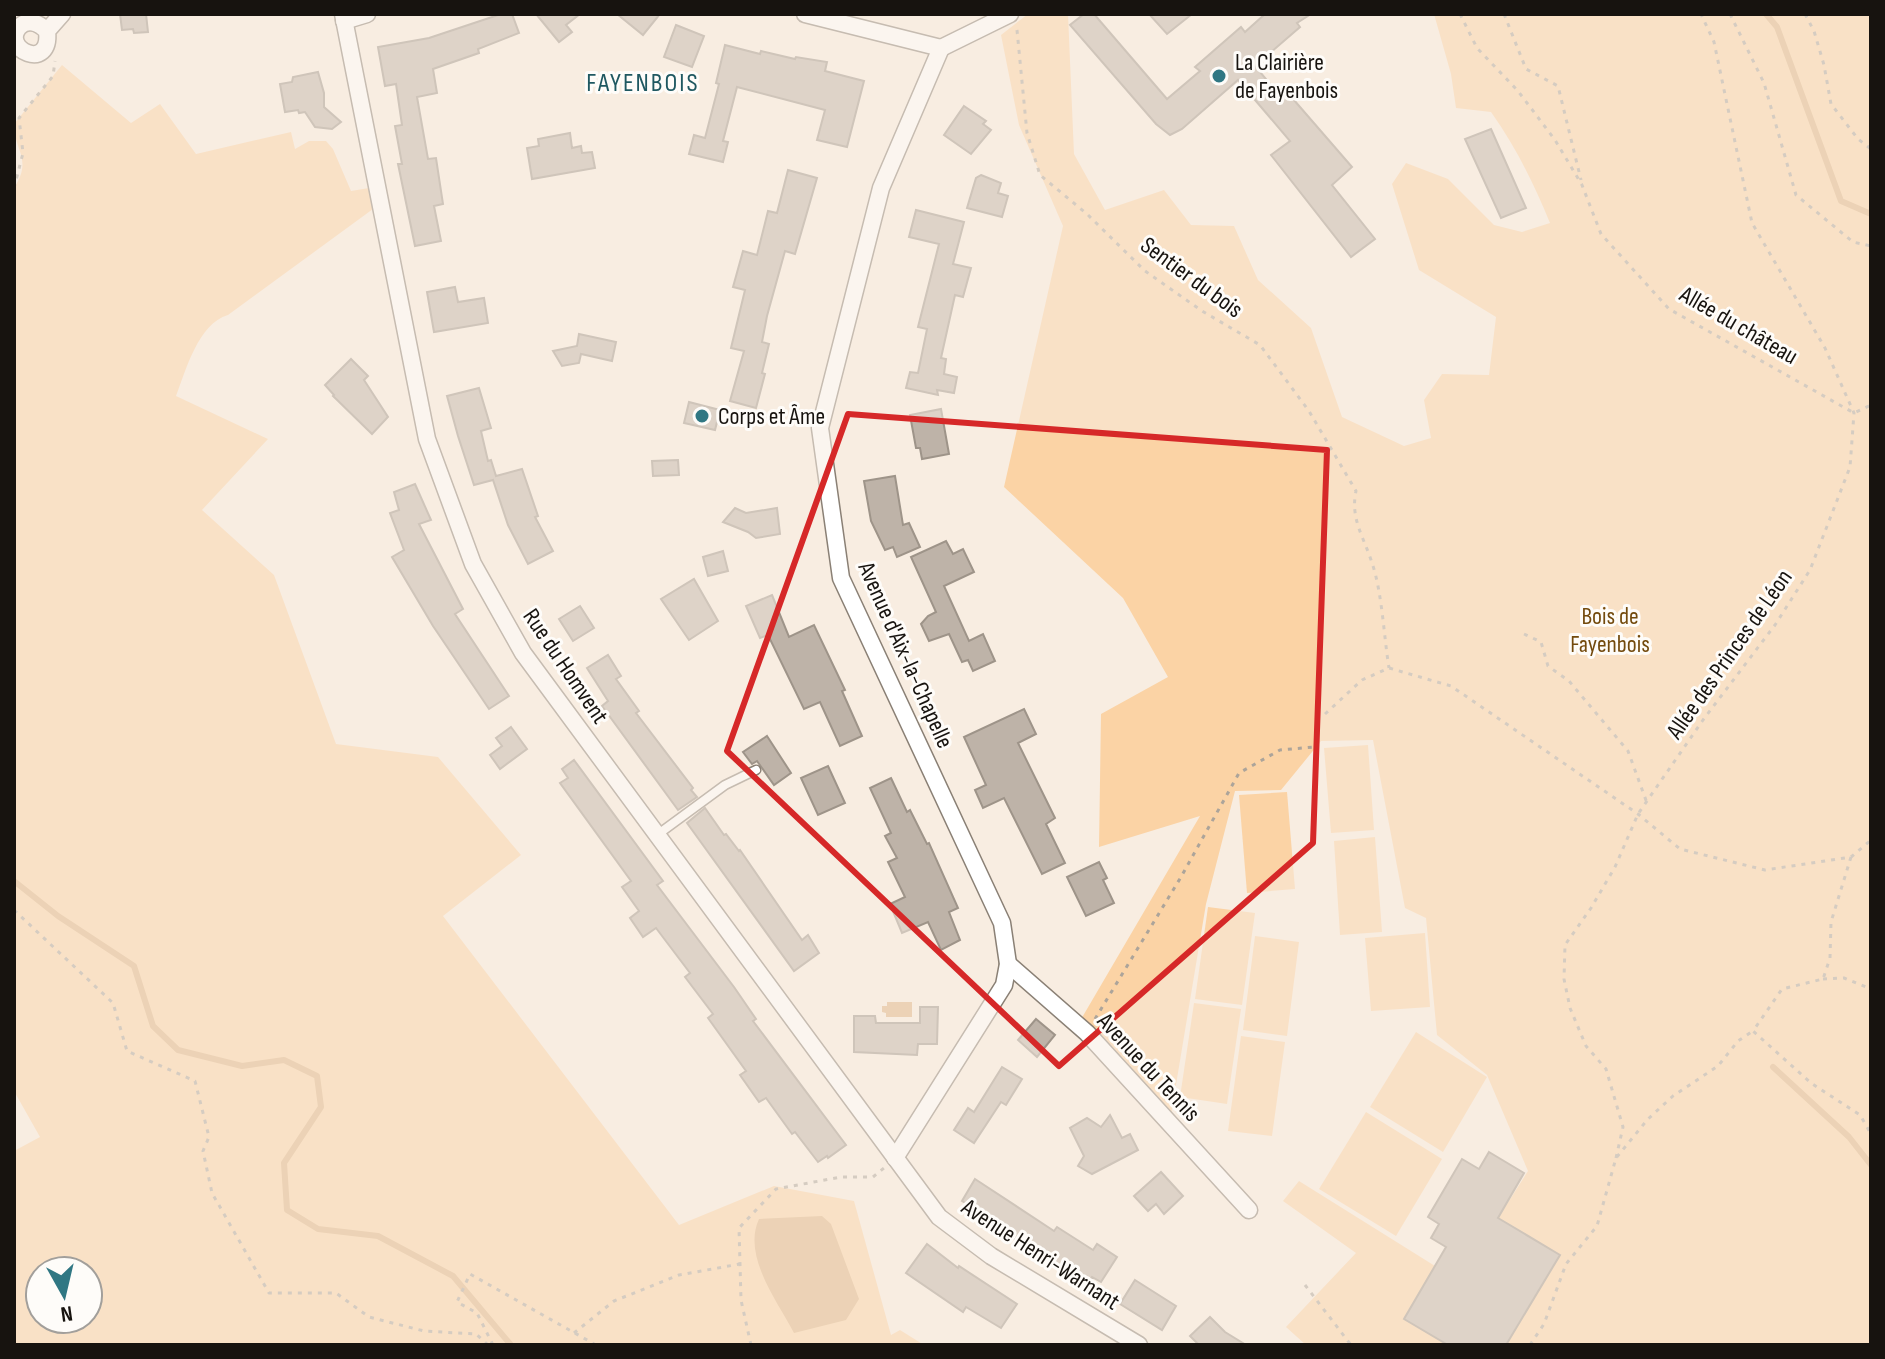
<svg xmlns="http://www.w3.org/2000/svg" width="1885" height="1359" viewBox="0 0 1885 1359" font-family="'Sofia Sans Condensed',sans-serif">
<rect width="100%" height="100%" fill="#f8ede1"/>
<g fill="#fbd3a5" fill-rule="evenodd">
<path d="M1028,14H1068L1074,154L1105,210L1164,190L1191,225L1234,226L1258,280L1311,328L1342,417L1404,446L1431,438L1424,400L1442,374L1489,375L1496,317L1419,270L1392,184L1406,163L1448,179L1494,225L1522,232L1550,223C1534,184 1516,147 1491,112L1456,108L1451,74L1434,14H1871V1345H1506L1560,1255L1498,1218L1528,1171L1487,1075L1437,1035L1426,918L1405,908L1373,740L1321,741L1281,790L1235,791L1206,904L1170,1121L1080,1021L1200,816L1099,847L1101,714L1168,677L1123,598L1004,487L1063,226L1019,125L1001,35Z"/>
<path d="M62,65L131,123L160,104L196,154L291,132L295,149L309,141H326L333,149L351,191L369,188L373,209L228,315C198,324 186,370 176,396L268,439L202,510L274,575L336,744L438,757L521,855L443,916L679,1225L774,1186L854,1201L891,1335L900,1330L924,1345H14V1151L40,1137L14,1091V188C33,159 14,151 14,124ZM40,1271H88V1319H40Z"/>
<polygon points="1368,745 1374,830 1331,833 1324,748"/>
<polygon points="1287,792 1295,889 1247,893 1239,795"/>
<polygon points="1375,837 1382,932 1340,935 1334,841"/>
<polygon points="1208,907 1255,913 1242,1005 1195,999"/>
<polygon points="1425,933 1430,1007 1371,1011 1365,938"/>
<polygon points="1255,936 1299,942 1287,1036 1243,1030"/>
<polygon points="1194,1003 1241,1009 1227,1104 1180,1097"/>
<polygon points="1416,1032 1487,1077 1443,1152 1370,1107"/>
<polygon points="1241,1036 1285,1042 1272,1136 1228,1131"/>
<polygon points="1366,1112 1442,1159 1396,1236 1319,1189"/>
<polygon points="1299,1181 1435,1266 1404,1319 1448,1345 1306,1345 1286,1327 1356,1253 1283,1201"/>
</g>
<g fill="#ddb280">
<polygon points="887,1002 912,1002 912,1017 886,1017 886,1013 882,1012 882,1006 887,1006"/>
<path d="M822,1216L831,1224L859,1299L846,1320L794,1333C777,1300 742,1256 759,1219Z"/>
</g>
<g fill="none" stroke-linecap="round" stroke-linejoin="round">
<g stroke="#ddb280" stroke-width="6">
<polyline points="1766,14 1777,27 1841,201 1871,214"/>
<polyline points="14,881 58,916 134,966 153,1026 178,1050 242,1066 284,1060 317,1076 321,1107 284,1163 287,1210 318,1229 378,1236 453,1276 511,1345"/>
<polyline points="1773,1067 1849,1137 1871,1165"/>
</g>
</g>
<g fill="#beb3a8" stroke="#9e9489" stroke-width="2">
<polygon points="120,14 146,14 148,32 134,33 133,29 122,30"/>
<polygon points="501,14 512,14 519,33 478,49 479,53 433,69 437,93 417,97 428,159 436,158 443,204 434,206 441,241 415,246 398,164 402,164 395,126 402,125 396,84 385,86 378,47 429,38"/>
<polygon points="536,14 580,14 566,25 572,32 559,42"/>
<polygon points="617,14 660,14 643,35"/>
<polygon points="1084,14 1094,14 1167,99 1200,71 1195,67 1241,27 1245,32 1265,14 1311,14 1297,23 1300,27 1255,66 1281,97 1287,92 1352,167 1332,185 1375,239 1351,257 1271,155 1290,141 1238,80 1182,129 1170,135 1156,124 1070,25"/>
<polygon points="1149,14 1192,14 1167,34"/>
<polygon points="676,25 704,36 692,67 664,57"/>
<polygon points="725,45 760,54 761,51 795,59 796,57 827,62 825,71 864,81 847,147 817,140 825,110 737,87 723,141 728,142 723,162 689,154 694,135 705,138 719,84 716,83"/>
<polygon points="318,72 324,93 324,107 341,122 332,129 315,127 305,112 299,113 298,110 285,112 280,84 292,82 293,77"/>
<polygon points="964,106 986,121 983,124 991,130 971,154 944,135"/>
<polygon points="1491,129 1526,208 1501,218 1465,139"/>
<polygon points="570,133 572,148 581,146 582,153 592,152 595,168 532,179 527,148 539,146 538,139"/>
<polygon points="788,170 817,178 795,254 785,251 767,316 762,342 769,344 762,373 765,374 756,408 730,401 744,351 731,348 745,290 733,287 743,251 757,255 768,211 777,213"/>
<polygon points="981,175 1001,183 998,193 1008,196 1002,217 967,208 976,178"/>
<polygon points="916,210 964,222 953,264 971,268 963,297 955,295 941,358 946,359 944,374 957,377 954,393 937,390 938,395 906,388 910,372 918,373 927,329 918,327 939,244 909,237"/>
<polygon points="455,287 458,302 484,298 488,323 434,332 427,292"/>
<polygon points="579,334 616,342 612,361 581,354 579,363 562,366 553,351 577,346"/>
<polygon points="351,359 368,376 364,380 388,417 372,434 333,396 334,395 325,385"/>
<polygon points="479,388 491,428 481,431 488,461 491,460 496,476 522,469 538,516 535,517 553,551 528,564 508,525 493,480 474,485 458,436 447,396"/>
<polygon points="689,402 720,410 715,430 684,423"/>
<polygon points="941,409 949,454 922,459 920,448 916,448 910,415"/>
<polygon points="678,460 679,475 653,476 652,461"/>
<polygon points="895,476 903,525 909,523 920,547 897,557 893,547 885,550 871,521 864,481"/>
<polygon points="415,484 431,520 419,524 463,609 455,614 509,696 489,709 433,626 392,557 404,550 390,513 399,510 394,492"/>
<polygon points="735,508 746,513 777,508 780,534 756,538 748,532 723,522"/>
<polygon points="946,541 953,554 963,549 974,572 944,586 969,641 983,634 995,661 973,671 968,660 962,662 949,634 929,641 921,624 928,616 936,612 911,557"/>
<polygon points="723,551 728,571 708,576 703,557"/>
<polygon points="694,579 718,621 689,640 661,599"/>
<polygon points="772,595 789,637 814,625 845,690 842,691 862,736 840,746 820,702 804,709 768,635 760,638 746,606"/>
<polygon points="580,606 594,628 573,641 559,619"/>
<polygon points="608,655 621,676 616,679 639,711 636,713 693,788 691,790 697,797 678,810 602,706 608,701 587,668"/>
<polygon points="1024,709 1036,734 1018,743 1055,818 1046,824 1065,863 1042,874 1004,798 983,808 975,790 986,785 964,737"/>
<polygon points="511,727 527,749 500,769 490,755 502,746 496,738"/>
<polygon points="767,736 791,773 774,785 757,761 752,764 743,752"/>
<polygon points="574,760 663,881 657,885 734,987 756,1019 753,1021 846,1145 828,1158 827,1156 818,1162 795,1132 792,1134 766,1098 759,1102 740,1075 746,1071 708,1018 713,1014 685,977 690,973 656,928 643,937 630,918 639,911 622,887 631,881 560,783 568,778 562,769"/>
<polygon points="828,766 845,803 818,815 801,778"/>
<polygon points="891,778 907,812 910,810 927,844 929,843 958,908 949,912 960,940 941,950 928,922 902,933 890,904 905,897 888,862 897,858 885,836 891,833 870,788"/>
<polygon points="705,808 724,835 726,834 739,851 740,850 802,940 808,935 819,953 794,971 687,823"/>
<polygon points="1099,862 1107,878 1103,880 1114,903 1086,916 1067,877"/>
<polygon points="920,1007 938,1007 937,1044 918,1044 917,1055 854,1052 854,1016 875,1016 876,1023 920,1023"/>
<polygon points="1036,1019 1055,1035 1037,1057 1018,1040"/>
<polygon points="1002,1067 1022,1079 1006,1105 1001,1102 974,1143 954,1130 968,1108 974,1112"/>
<polygon points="1110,1115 1122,1138 1130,1134 1138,1150 1092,1174 1078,1166 1084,1156 1070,1128 1087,1118 1101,1127"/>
<polygon points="1489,1152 1524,1173 1498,1218 1560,1255 1506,1345 1448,1345 1404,1319 1446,1247 1431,1238 1439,1224 1428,1217 1462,1159 1479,1169"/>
<polygon points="1161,1172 1183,1196 1164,1214 1156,1204 1148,1211 1134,1196"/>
<polygon points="975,1179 1054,1231 1057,1227 1093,1250 1097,1244 1117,1257 1101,1282 1092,1277 1087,1284 980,1218 983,1214 962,1201"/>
<polygon points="927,1244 958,1268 959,1266 1017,1304 1001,1328 966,1307 963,1312 906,1273"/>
<polygon points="1135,1280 1176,1306 1162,1330 1120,1304"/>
<polygon points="1210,1317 1225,1332 1246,1345 1199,1345 1190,1336"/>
</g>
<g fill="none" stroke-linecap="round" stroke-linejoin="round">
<g stroke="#8a8075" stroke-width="11">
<polyline id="service" points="657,835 725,785 756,770"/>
</g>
<g stroke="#8a8075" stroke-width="19">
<g id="minor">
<polyline points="343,14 427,439 473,564 523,653 939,1217 991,1256 1139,1345"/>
<polyline points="805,14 941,48"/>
<polyline points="344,21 367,14"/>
<path d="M47,31C39,23 28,18 19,27C0,49 52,73 47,31L62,14"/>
<polyline points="941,48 1010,14"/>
<polyline points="1008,964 1087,1033 1249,1210"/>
<polyline points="895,1158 1004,985 1008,964 1002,923 841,578 820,428 881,188 941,48"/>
</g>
</g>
<g stroke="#aca49a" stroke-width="3" stroke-dasharray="4 6" stroke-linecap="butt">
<polyline points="1460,14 1477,48 1518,91 1555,140 1582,185 1601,234 1669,309 1854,413 1871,405"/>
<polyline points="1504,14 1526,69 1558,86 1581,180"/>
<polyline points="1730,14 1764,83 1796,195 1853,242 1871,246"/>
<polyline points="1805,14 1814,31 1824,65 1831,104 1858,139 1871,149"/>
<path d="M1017,30L1027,133L1040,175L1087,214L1145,271L1202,311L1260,345L1309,411L1356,491C1350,519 1364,537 1372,563C1382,591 1384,638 1389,668"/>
<polyline points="14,188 23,153 19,118 53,76 55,61"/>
<polyline points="1524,634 1541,642 1548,666 1569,681 1628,751 1647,803"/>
<polyline points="1325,714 1362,680 1389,668 1451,686 1638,814 1680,849 1765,870 1851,857 1871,840"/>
<polyline points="1851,857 1831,922 1830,958 1823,979 1782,989 1753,1031 1811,1083 1860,1115 1871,1134"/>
<polyline points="14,910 113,1003 127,1051 195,1081 209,1137 203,1151 212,1193 269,1293 336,1293 369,1317 424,1331 476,1334 488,1345"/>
<polyline points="1823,979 1844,978 1871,989"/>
<polyline points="1095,1019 1181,877 1239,773 1280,750 1314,747"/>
<polyline points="1616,1158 1623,1127 1606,1069 1586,1046 1570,1008 1564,979 1565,945 1591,908 1615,867 1638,814 1703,720 1775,625 1810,570 1850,467 1854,413 1825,348 1752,223 1714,42 1701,14"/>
<polyline points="1305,1285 1351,1345"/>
<polyline points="574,1333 614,1301 679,1275 740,1264"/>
<polyline points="493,1345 477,1313 457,1302 470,1274 596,1345"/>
<polyline points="751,1345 741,1300 739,1228 776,1189 841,1177 873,1177 884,1168"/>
<polyline points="1530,1345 1544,1324 1566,1264 1597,1226 1616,1158 1648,1119 1673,1096 1718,1066 1738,1041 1753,1031"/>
</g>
<use href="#service" stroke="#fff" stroke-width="8"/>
<use href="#minor" stroke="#fff" stroke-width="16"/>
</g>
<path d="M0 0H1885V1359H0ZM848,414L1327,450L1313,843L1059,1066L727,751Z" fill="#f8ede1" fill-opacity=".55" fill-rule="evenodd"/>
<path fill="none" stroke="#d62828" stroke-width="6" stroke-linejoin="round" d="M848,414L1327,450L1313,843L1059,1066L727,751Z"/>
<g fill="#307783" stroke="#fefcf9" stroke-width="3">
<circle cx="1219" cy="76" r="8"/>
<circle cx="702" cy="416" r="8"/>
</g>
<g text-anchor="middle" stroke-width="6" stroke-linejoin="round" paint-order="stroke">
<g font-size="24" fill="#17130f" stroke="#fefcf9" text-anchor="start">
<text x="1235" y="70">La Clairière<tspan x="1235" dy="28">de Fayenbois</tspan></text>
<text x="718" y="424">Corps et Âme</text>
</g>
<g font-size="24" fill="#17130f" stroke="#fefcf9">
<text transform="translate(1192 277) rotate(36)" y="8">Sentier du bois</text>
<text transform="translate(1739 325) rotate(30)" y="8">Allée du château</text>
<text transform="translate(1729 654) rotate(-55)" y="8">Allée des Princes de Léon</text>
<text transform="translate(906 655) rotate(66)" y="8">Avenue d'Aix-la-Chapelle</text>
<text transform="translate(566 666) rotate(56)" y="8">Rue du Homvent</text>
<text transform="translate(1149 1067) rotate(47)" y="8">Avenue du Tennis</text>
<text transform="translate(1041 1254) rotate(33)" y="8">Avenue Henri-Warnant</text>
</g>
<g font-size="24" fill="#734a0d" stroke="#fefcf9">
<text x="1610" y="624">Bois de<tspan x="1610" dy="28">Fayenbois</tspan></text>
</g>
<g font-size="26" letter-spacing="2" fill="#1f5861" stroke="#fefcf9">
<text x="643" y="91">FAYENBOIS</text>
</g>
</g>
<rect width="1885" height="1359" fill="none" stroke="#17130f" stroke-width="32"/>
<g transform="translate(64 1295) rotate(172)"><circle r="38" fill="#fefcf9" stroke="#a29f9b" stroke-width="2"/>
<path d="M0-6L14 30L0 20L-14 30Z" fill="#307783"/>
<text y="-12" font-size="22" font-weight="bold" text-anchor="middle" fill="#17130f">N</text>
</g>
</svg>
